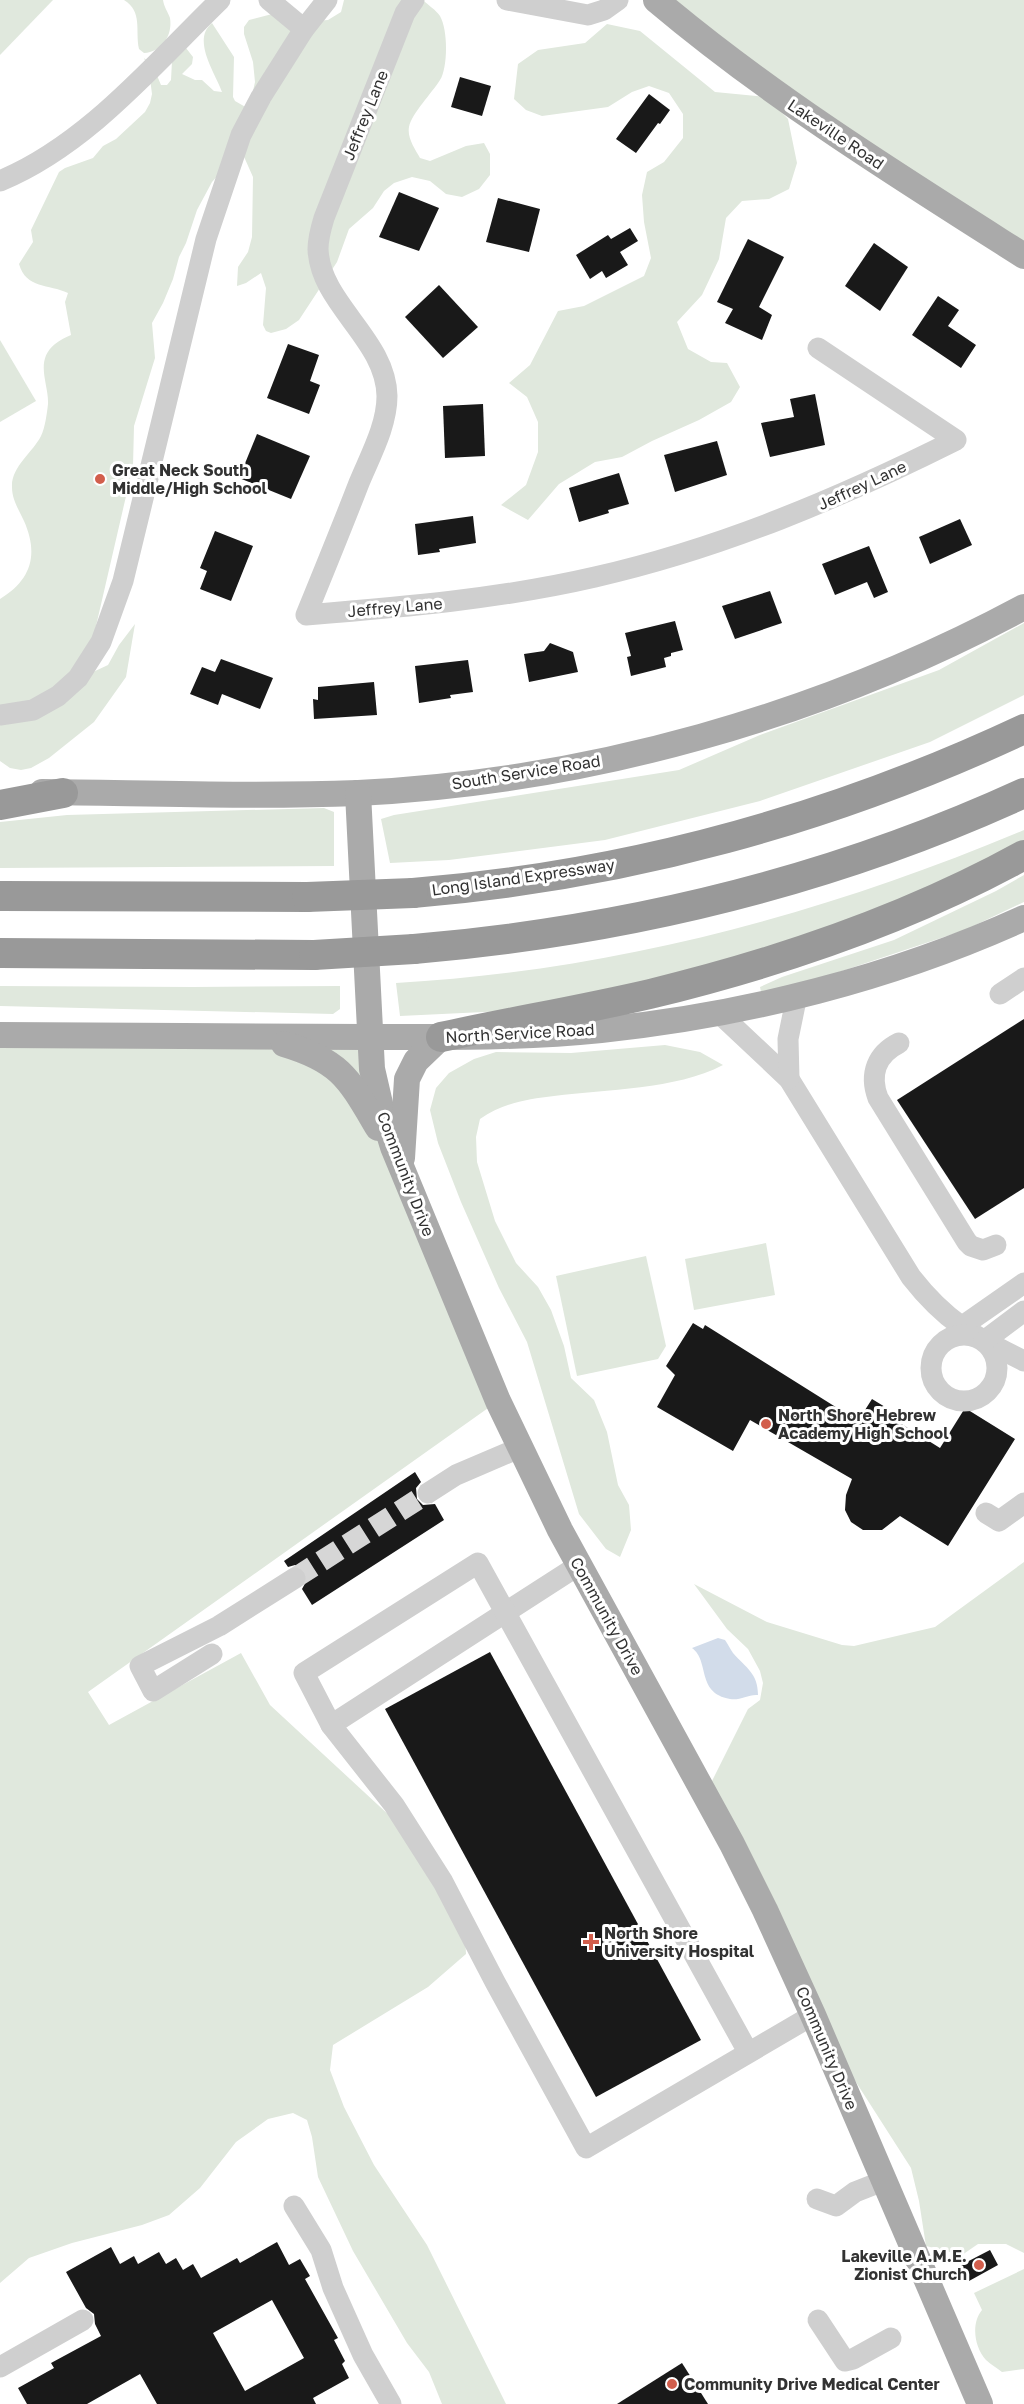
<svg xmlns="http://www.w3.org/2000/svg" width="1024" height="2404" viewBox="0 0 1024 2404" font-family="'Golos Text',sans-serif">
<rect width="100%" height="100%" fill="#fff"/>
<g fill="#e0e8dd">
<polygon points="0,0 53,0 0,55"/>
<path d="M124,0H163C164,7 168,12 170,18C173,36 161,52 144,53L139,49C135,30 143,12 124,0Z"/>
<path d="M344,0H423C428,5 436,10 440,16C448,30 448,67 440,80C432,93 412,113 409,127C407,138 415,149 420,158L430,161L466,146L484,143L490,154V175L479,189L462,197L446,194L430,181L412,177L394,183L384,191L373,208L349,229L337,262L299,320L286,329L271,333L266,331L263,325L266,288L261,273L246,283L237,286L238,267L248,252L252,237L253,177L241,150L212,182L197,210L186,243L179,257L173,279L163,303L152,323L155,358L134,426L133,466L93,639V672L108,665L119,645L135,624L126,677L94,722L49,758L31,768L21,770L10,768L0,761V599C31,580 39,555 24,521C19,510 12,500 12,487C11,467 33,452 41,436C45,428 47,413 48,404C49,384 34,361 55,344C60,340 66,337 71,335L65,302L68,293C49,284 26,289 19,264L33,242L31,230L59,172L65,168L93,158L103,146L116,139L145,112L150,103L152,94L149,71L144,58L153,66L161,85H167L171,80L172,61L186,48L193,57L192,64L182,74L195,80H202L214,91L222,92C216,74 191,40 212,23L234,57L233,97L235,101L249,109L255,82L253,62L244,34V27L249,20L276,13L316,21L328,20L341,12Z"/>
<polygon points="651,0 1024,0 1024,261"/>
<polygon points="607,24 640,31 715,92 767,97 788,119 797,163 789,189 769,199 742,201 726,218 719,259 702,295 677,322 688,349 711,362 727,363 740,387 731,402 699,420 652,441 622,457 595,462 559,484 528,520 501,505 526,485 538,452 538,422 527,397 509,383 530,365 558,311 584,306 644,276 651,258 644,222 642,195 647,172 664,162 683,138 683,114 669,93 649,86 632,92 608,107 542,116 526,110 514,99 518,64 538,50 585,43"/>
<polygon points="0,340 36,401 0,422"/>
<polygon points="1024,623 1024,695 930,742 760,801 605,840 449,860 390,863 381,819 394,815 679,770 760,735 939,670"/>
<polygon points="324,808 334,812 334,866 0,868 0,822 67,815"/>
<path d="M1024,830V847L953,884L727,968L525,1010L400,1016L396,983C612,971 825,914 1024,830Z"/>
<polygon points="1024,875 1024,902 965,930 779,992 761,992 760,987 782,977 894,940 996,891"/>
<polygon points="0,986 193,987 340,986 340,1009 333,1014 0,1006"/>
<polygon points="0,1035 369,1037 372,1069 498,1401 88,1692 109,1725 241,1653 270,1705 404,1829 465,1935 466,1954 428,1987 333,2045 330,2070 344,2107 374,2165 427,2245 506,2404 442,2404 429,2372 407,2343 353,2251 318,2177 312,2137 307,2120 293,2113 268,2119 236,2142 200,2188 169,2215 142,2225 72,2243 29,2258 0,2283"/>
<path d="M665,1045L700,1052L723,1065C675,1090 607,1089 554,1096C528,1099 503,1103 480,1119L476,1137L477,1162L495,1221L516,1263L538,1287L551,1310L564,1346L571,1378L594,1400L607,1432L618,1485L629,1505L631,1530L620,1557L606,1549L579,1514L527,1342L499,1288L461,1202L438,1143L430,1110L436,1088L449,1073L474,1059L496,1052L571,1053Z"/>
<polygon points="766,1243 775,1295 694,1310 685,1259"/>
<polygon points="646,1256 666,1346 658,1359 577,1376 556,1276"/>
<polygon points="1024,1562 1024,2253 1006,2244 978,2244 962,2255 926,2246 919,2201 911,2168 813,2015 705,1795 748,1709 760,1700 763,1683 760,1671 748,1649 727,1629 694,1584 767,1622 842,1645 854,1646 935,1627"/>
<path d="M1024,2269V2369L1002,2372C997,2368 990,2364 986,2360C974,2347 971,2323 982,2310L974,2293Z"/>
</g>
<path fill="#d2dcea" d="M718,1638L725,1640C728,1644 730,1649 733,1653C746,1668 758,1673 758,1695C748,1694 740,1701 730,1699C696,1693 710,1661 692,1648Z"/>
<g fill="#191919" fill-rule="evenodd">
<polygon points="460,77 491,86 482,116 451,107"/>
<polygon points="649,94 670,110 660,124 658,123 636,153 616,139"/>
<polygon points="399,192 439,208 419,251 379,237"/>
<polygon points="498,198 540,209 529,252 486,242"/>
<polygon points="630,228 638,241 620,252 628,265 606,278 602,271 590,279 576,255 608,235 611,239"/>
<polygon points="748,239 784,257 759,307 772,315 762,340 725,323 733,309 717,302"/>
<polygon points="874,243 908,267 880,311 845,286"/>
<polygon points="439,285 478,327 443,358 405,317"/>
<polygon points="938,296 959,310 948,326 976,345 961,368 912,335"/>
<polygon points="288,344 319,355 310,381 320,385 309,414 267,398"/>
<polygon points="815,394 825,445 770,457 761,423 794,417 790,399"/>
<polygon points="483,404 485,456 445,458 443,406"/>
<polygon points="257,434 310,456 291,499 239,478"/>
<polygon points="717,441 727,475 675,492 664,455"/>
<polygon points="619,473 629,504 608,510 609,513 579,522 569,488"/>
<polygon points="473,516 476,543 439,549 440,552 418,555 415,524"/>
<polygon points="960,519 972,545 930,564 919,537"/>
<polygon points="215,531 253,546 231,601 200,589 207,571 200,568"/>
<polygon points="869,546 888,592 874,598 867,582 835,595 822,564"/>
<polygon points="770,591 782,623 735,639 722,606"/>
<polygon points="675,621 683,650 671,653 671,656 664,658 666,667 631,676 627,657 631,656 625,633"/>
<polygon points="550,643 573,652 578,672 529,682 524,654 544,651"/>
<polygon points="221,659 273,678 260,709 222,694 218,705 190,694 202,667 215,672"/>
<polygon points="468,660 473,692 450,695 451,698 419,703 415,666"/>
<polygon points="374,682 377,715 314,719 313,699 318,700 318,687"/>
<polygon points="1024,1019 1024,1188 975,1219 897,1100"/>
<polygon points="693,1323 703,1329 705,1325 858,1421 872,1399 895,1413 892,1418 940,1448 965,1408 1015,1439 948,1546 900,1516 882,1530 863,1530 851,1522 845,1510 846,1495 852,1479 750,1420 733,1451 657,1407 675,1375 666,1366"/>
<polygon points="415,1472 421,1482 416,1488 417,1499 423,1505 435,1504 444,1520 312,1605 302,1589 308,1578 305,1571 295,1565 288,1567 284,1561"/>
<polygon points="490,1652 701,2040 596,2097 385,1709"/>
<path d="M277,2242L289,2265L300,2259L310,2276L305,2279L338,2338L334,2340L345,2361L342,2364L349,2378L313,2398L316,2404H157L140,2374L87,2404H27L18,2388L54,2368L51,2363L101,2336L95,2324L94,2314L86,2308L66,2272L111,2247L120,2264L134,2256L138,2264L159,2252L166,2264L176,2258L183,2270L193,2264L201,2278L237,2258L240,2263ZM272,2300L304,2358L245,2391L213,2333Z"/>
<polygon points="990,2250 998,2265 969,2281 961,2265"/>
<polygon points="682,2363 708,2404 617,2404"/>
</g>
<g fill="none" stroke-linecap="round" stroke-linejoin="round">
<polyline stroke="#d6d6d6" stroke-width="21" stroke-dasharray="21 10" stroke-linecap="butt" points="295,1578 428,1493"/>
<g stroke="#cfcfcf" stroke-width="21">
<polyline points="269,0 304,29"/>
<path d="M414,0L405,13L324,218C321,228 318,239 318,249C320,304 386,339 387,396C387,426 370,456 359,483C342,527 324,571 306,615C403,607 500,599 595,577C722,548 840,498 956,440L818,348"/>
<polyline points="507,0 588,15 604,10 618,0"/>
<path d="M0,181C87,145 153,65 220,0"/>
<polyline points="0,715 33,710 58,696 78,678 101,642 123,581 206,239 241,135 261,97 304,29 327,0"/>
<polyline points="1000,994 1024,978"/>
<path d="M719,1013L789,1079L911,1277C947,1323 974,1336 1024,1361"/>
<path d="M899,1043C877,1054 869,1074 878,1098L967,1242L971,1246L983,1250L996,1245"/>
<polyline points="789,1079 788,1039 797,995"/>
<polyline points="961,1327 1024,1283"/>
<circle cx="964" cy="1368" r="33"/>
<polyline points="984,1341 1024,1311"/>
<polyline points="428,1493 456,1475 519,1448"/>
<polyline points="986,1513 999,1521 1024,1503"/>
<polyline points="212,1654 153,1691 140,1666 219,1626 295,1578"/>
<polyline points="331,1725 579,1565"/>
<polyline points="748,2052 478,1563 304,1673 331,1725 394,1805 443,1882 495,1982 586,2148 813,2015"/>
<polyline points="817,2199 836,2206 855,2192 883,2181"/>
<polyline points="294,2206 321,2250 333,2288 363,2355 391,2404"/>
<polyline points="818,2320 845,2361 853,2359 891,2338"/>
<polyline points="0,2367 83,2320"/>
</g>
<g stroke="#aaa" stroke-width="26">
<path d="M656,0C771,97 898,176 1024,256"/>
<path d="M42,792C147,793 253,797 358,793C588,782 821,716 1024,607"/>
<polyline points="358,793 372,1069 381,1108 393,1147 498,1401 560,1530 732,1844 765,1910 813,2015 980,2404"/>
<path d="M0,1035C122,1035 244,1037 366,1037C445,1037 523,1038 601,1030C746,1015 892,978 1024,918"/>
<path d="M284,1044C341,1061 349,1079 378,1128"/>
<polyline points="402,1158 407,1079 416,1061 441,1037"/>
</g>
<g stroke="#999" stroke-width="30">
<polyline points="0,805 63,793"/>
<path d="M413,893C625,876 832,819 1024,729"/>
<polyline points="0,896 307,897"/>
<path d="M414,949C624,931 832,881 1024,793"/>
<polyline points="0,953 314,955"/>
<path d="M441,1037C510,1022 581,1010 650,994C778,963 908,919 1024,855"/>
</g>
<g stroke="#999" stroke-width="30">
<polyline points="307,897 413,893"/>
<polyline points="314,955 414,949"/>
</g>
</g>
<g fill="#d25e4c" stroke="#fff" stroke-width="2">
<circle cx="100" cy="479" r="6"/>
<circle cx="766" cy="1424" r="6"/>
<path d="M588 1933h6v6h6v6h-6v6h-6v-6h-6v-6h6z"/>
<circle cx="979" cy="2265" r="6"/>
<circle cx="672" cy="2384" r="6"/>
</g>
<g text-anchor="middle" stroke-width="6" stroke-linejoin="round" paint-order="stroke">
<g font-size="16" fill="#323232" stroke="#fff">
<text transform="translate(365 115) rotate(-68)" y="6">Jeffrey Lane</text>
<text transform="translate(836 134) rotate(34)" y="6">Lakeville Road</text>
<text transform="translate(862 485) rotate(-25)" y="6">Jeffrey Lane</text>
<text transform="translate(395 607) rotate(-5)" y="6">Jeffrey Lane</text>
<text transform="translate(526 772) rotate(-9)" y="6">South Service Road</text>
<text transform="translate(523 877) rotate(-8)" y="6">Long Island Expressway</text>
<text transform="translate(520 1033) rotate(-3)" y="6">North Service Road</text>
<text transform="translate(406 1174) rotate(69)" y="6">Community Drive</text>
<text transform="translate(607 1616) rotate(61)" y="6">Community Drive</text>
<text transform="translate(827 2048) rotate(67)" y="6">Community Drive</text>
</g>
<g font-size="16" font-weight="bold" fill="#323232" stroke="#fff" text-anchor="start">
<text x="112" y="476">Great Neck South<tspan x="112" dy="18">Middle/High School</tspan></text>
<text x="778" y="1421">North Shore Hebrew<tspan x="778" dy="18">Academy High School</tspan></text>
<text x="604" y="1939">North Shore<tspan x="604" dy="18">University Hospital</tspan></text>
<text x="967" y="2262" text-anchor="end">Lakeville A.M.E.<tspan x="967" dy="18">Zionist Church</tspan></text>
<text x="684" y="2390">Community Drive Medical Center</text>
</g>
</g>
</svg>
